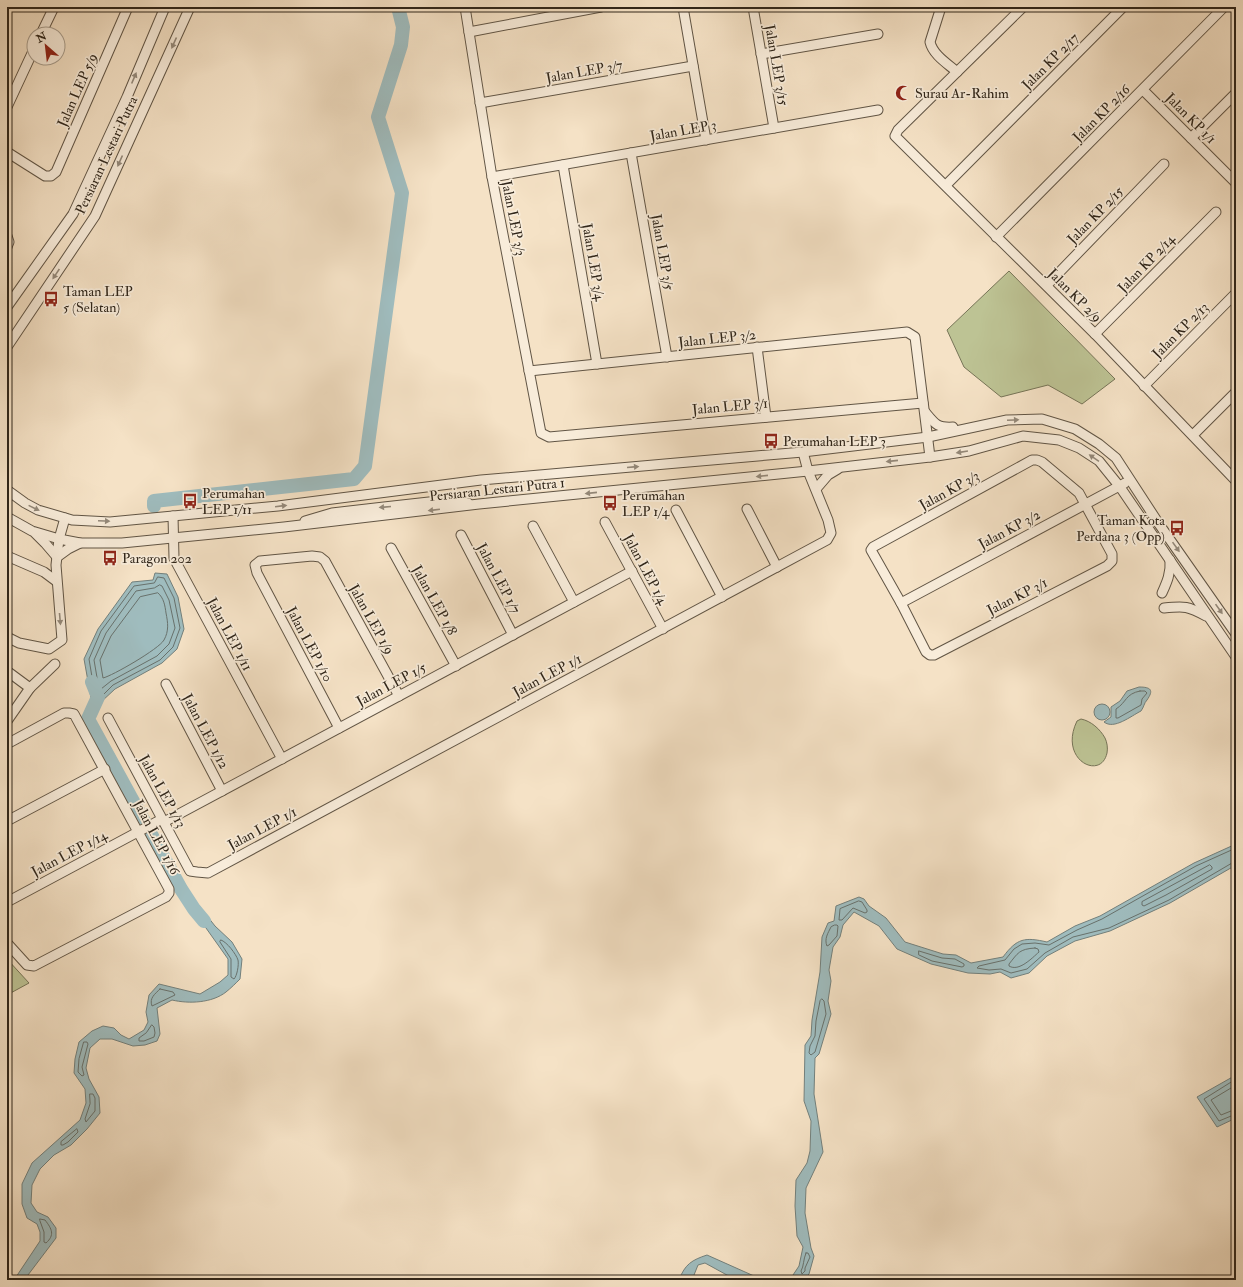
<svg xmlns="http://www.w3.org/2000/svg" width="1243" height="1287" viewBox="0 0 1243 1287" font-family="'IM FELL Double Pica',serif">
<rect width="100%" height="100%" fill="#f5e2c6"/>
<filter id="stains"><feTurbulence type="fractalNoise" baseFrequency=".005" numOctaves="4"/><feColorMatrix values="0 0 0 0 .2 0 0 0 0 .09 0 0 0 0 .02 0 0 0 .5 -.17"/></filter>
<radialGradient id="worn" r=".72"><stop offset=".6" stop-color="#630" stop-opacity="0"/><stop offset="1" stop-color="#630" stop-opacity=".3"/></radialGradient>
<g fill="#bdc394" stroke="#767457">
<polygon points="1009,271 1115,379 1082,404 1048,385 1001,397 964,367 947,330"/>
<path d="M1081,719C1091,721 1100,729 1105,738C1107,742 1108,748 1107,753C1101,781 1058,760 1077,721Z"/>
<polygon points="7,959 29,983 7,995"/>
</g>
<g fill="#9fbcbe" stroke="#73807c">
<polygon points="155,573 167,574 178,597 184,629 177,649 162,663 115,689 101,702 91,698 84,659 98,629 132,582 153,580"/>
<path d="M1139,687C1151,687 1154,690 1147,700C1144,703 1144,707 1141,711C1131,716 1114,730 1104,722L1111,717V707L1120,701L1127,691Z"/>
<circle cx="1102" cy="712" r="8"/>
<path d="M1236,844V865L1170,903L1110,931L1075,941L1047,956L1029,973L1011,978L1000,972L990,974L968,973L931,964L897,949L879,926L854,912L843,925L840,937L833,947L829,970L831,981L828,1001L831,1014L819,1054L815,1058L814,1094L823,1152L806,1188L805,1213L811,1248L814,1256L809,1274L803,1280H786L791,1278L799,1266L803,1247L797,1236L795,1206L796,1180L807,1163L810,1151L811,1121L804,1101L805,1045L811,1036L812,1020L820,972L822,937L828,923L834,921L836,906L859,897L864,899L869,906L886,918L905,942L943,954L956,955L971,963L1003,957C1017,938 1025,937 1047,942L1075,926L1100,916L1194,863Z"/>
<path d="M197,903L215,926L232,942L242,959L240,979C236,983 231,988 226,992C212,1003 189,1004 172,1000L157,1008L160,1034L157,1041L145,1045L133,1046L112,1039H100L90,1048L86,1068L89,1079L99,1097L100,1113L87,1129L71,1145L54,1155L40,1169L32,1185L31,1203L37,1212L48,1217L56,1228V1238L28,1275L27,1280H14L40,1241V1232L37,1224L27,1218L22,1204V1184L32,1163L80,1120L86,1103L85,1089L74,1073L75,1059L79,1042L92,1031L103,1026L114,1028L121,1035L129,1039L144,1030L148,1022L146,1012L149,995L159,984L200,994L220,982L228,975V959L206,928L188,909Z"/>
<polygon points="1236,1075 1236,1118 1217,1127 1197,1097"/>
<path d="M707,1255L763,1280H736L705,1263L698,1265L692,1280H679C685,1264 692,1260 707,1255Z"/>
</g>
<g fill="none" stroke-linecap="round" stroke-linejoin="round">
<g stroke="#68716c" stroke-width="1">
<polygon points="158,577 164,578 174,598 180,628 173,647 160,660 113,685 101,697 95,695 89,659 101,631 134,586 154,583"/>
<polygon points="160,585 162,586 169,600 175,628 169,644 157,656 111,681 101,689 99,689 94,660 106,633 136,591 154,588"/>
<path d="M158,593C164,598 165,606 166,613C168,623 169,631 164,640C159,649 112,676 103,678L100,660L111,636L140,597Z"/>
<path d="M1140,691H1145L1147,693L1142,699L1141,705L1118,718H1116V709C1127,702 1125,694 1140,691Z"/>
<polyline points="1236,848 1196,866 1102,919 1077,930 1049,945 1035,943 1022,944 1014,949 1005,960 979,966 977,968 989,970 1001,969 1011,973 1027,969 1045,953 1073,937 1109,928 1169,900 1232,863 1236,862"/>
<polygon points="1210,865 1212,867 1212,869 1166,895 1144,906 1142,905 1142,902"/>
<polygon points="859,901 862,902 867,910 867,912 865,913 853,908 842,920 839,920 840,909"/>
<path d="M835,925H837L838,926L837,936L829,945L827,946C824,939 828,933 831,927Z"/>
<path d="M221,940C227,942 236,954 238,960C239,965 237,976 234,979L231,977V959L220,942Z"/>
<path d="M1035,948L1038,949L1039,952C1032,958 1019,972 1009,966V964C1018,953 1019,949 1035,948Z"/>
<polygon points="919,951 942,958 955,959 964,964 964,966 962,967 932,961 919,955"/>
<path d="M160,989L173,992L175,995L152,1006C149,998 155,994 160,989Z"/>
<polygon points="822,999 824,1001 826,1014 815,1052 811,1055 809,1053 810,1046 815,1036 816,1021 820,1001"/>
<polygon points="152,1025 154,1027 155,1033 154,1037 144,1041 139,1041 139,1038 146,1033"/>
<polygon points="84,1042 87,1042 88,1044 82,1067 84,1075 82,1076 78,1072 79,1059"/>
<polyline points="1236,1079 1204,1099 1219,1121 1236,1114"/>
<polyline points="1236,1085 1211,1100 1221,1115 1236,1109"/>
<polygon points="90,1094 93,1094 95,1098 95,1111 86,1122 85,1119 90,1104"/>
<polygon points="77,1129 78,1132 68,1142 63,1145 61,1145 61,1142"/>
<path d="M40,1219L45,1220C52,1229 55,1235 46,1243L44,1242V1232L40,1221Z"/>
<path d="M806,1253H808L810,1257L805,1268V1271L802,1274L801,1271C804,1266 803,1260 806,1253Z"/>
</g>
<g stroke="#9fbcbe" stroke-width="14">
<polyline points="154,506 154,501 354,479 365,466 402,193 378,117 401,45 403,27 398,7"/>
<polyline points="92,682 98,697 88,719 181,889 194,909 204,921"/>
</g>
<g stroke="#615545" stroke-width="11">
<g id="minor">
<polyline points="465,7 492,177 541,433 549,437 923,403"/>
<polyline points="683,7 706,140"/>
<polyline points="753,7 774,128"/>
<path d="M941,7L930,42C933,55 948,64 957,72"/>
<polyline points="1023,7 898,130 895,136 1095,334 1236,481"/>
<polyline points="469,32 601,7"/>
<polyline points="41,34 54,7"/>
<polyline points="761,54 878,34"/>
<polyline points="1143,90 1236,183"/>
<polyline points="480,103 693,66"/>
<polyline points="7,107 34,49"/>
<polyline points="1191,138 1236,93"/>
<polyline points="7,152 45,176 51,176 56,172 128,7"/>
<polyline points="631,153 667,357"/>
<polyline points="563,165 597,364"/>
<polyline points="492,177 878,110"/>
<polyline points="946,185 1123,7"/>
<polyline points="7,236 9,242 7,247"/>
<polyline points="996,237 1224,7"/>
<polyline points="1047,285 1164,164"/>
<polyline points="7,307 73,214 127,97 165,7"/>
<polyline points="1095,334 1216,212"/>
<polyline points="7,347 95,216 190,7"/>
<polyline points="757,347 766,417"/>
<polyline points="529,371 907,332 915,337 930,457"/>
<polyline points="1144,386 1236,293"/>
<path d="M925,412C935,424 937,428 953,427"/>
<polyline points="1193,435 1236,392"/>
<polygon points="1032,460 1037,460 1042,462 1079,493 1112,554 1112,561 1107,566 934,655 930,655 926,652 901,603 871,550 873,547"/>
<polyline points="816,489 828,475 838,469"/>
<polyline points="7,490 25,503 38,510 72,520 110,522 278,506 481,480 803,452 928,437 1007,420 1042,419 1075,429 1099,444 1116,458 1159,524 1236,634"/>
<polyline points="747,509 777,567"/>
<polyline points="676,510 722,597"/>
<polyline points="173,516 174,558 177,564 282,759"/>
<polyline points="7,517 32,531 59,539 80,543 122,543 284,527 479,504 808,471 930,457 969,451 1023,436 1059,440 1079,448 1099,461 1120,487 1236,657"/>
<polyline points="305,521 332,513 384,507 447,500 468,503"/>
<polyline points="605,522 663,629"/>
<polyline points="533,526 574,602"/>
<polyline points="35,533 45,543 57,557"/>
<polyline points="461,535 513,635"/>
<polyline points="391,548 456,666"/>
<polyline points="7,556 44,572 56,581"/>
<polyline points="57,557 68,549 80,543"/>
<path d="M1162,593C1167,582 1171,573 1170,560"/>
<polyline points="901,603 1125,483"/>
<path d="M1164,608C1185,606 1188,606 1206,616"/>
<polyline points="7,637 19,643 49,649 62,640 56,565 59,539 65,518"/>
<polyline points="7,671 30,688"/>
<polyline points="166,684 222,791"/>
<polyline points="108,718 190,871 197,872 208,873 827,540 831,533 828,520 808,471 803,452"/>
<polyline points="7,721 30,688 55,664"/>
<polyline points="339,728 257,573 255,565 260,561 312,556 320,557 325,561 399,696"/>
<polyline points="7,744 64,713 69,713 74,714 169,889 169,893 166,897 34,966 27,965 7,943"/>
<polyline points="7,821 105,769"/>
<polyline points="164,822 632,571"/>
<polyline points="7,902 162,819"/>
</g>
</g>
<use href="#minor" stroke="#f8ecda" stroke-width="9"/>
</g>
<defs><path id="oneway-solid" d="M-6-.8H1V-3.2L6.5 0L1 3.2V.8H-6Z"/></defs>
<g fill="#94897a">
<use href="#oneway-solid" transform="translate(174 43) rotate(114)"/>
<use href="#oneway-solid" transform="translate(134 78) rotate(-67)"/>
<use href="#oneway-solid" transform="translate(120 161) rotate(114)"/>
<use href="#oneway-solid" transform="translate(56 274) rotate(124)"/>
<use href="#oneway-solid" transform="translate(1013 420) rotate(-3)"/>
<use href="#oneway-solid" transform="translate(962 452) rotate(171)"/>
<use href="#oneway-solid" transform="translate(1094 458) rotate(-146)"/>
<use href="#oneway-solid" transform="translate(892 461) rotate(174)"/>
<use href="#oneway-solid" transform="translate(633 467) rotate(-5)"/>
<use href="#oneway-solid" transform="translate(762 476) rotate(174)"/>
<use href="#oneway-solid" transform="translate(591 493) rotate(174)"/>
<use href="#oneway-solid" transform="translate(281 506) rotate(-7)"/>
<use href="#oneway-solid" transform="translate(385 507) rotate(175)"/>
<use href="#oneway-solid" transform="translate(34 508) rotate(26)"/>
<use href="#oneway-solid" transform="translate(434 510) rotate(173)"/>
<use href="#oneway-solid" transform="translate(104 521) rotate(2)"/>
<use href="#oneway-solid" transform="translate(1176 547) rotate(55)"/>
<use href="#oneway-solid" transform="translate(1219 609) rotate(55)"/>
<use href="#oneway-solid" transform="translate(60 619) rotate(85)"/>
</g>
<defs>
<g id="mosque-bare" transform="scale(1.2)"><path d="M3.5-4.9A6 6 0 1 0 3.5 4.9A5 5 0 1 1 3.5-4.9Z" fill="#8f2418" stroke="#f8ecda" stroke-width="2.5" paint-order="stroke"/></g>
<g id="bus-bare" transform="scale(1.2)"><path d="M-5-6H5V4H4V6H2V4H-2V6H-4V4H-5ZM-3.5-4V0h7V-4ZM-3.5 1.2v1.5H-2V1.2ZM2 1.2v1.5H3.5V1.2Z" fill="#8f2418" stroke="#f8ecda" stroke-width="2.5" paint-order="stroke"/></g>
</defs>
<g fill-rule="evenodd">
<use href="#mosque-bare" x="903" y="93"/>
<use href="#bus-bare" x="51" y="299"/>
<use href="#bus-bare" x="771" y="441"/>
<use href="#bus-bare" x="190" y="501"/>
<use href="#bus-bare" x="610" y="503"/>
<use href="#bus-bare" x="1177" y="528"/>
<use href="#bus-bare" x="110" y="558"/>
</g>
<g text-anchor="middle" stroke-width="3.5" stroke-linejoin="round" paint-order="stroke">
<g font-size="14" fill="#30261a" stroke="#f8ecda">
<text transform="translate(1050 61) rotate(-45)" y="5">Jalan KP 2/17</text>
<text transform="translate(777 65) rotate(80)" y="5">Jalan LEP 3/15</text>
<text transform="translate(584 71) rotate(-10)" y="5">Jalan LEP 3/7</text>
<text transform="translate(77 90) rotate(-66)" y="5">Jalan LEP 5/9</text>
<text transform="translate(1101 113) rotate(-45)" y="5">Jalan KP 2/16</text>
<text transform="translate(1191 118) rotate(45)" y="5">Jalan KP 1/1</text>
<text transform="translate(683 130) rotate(-10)" y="5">Jalan LEP 3</text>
<text transform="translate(106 155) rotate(-65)" y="5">Persiaran Lestari Putra</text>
<text transform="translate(1095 215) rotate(-46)" y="5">Jalan KP 2/15</text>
<text transform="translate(514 218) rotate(79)" y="5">Jalan LEP 3/3</text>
<text transform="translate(663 252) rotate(80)" y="5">Jalan LEP 3/5</text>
<text transform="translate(594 262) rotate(80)" y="5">Jalan LEP 3/4</text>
<text transform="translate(1146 263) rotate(-46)" y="5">Jalan KP 2/14</text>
<text transform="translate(1075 295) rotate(45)" y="5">Jalan KP 2/9</text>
<text transform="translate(1180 330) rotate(-45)" y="5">Jalan KP 2/13</text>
<text transform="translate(717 338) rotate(-6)" y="5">Jalan LEP 3/2</text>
<text transform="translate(730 406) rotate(-5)" y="5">Jalan LEP 3/1</text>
<text transform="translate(497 489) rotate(-6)" y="5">Persiaran Lestari Putra 1</text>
<text transform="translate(949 490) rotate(-29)" y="5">Jalan KP 3/3</text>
<text transform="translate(1009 529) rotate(-28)" y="5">Jalan KP 3/2</text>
<text transform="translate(646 569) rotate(62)" y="5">Jalan LEP 1/4</text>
<text transform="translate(499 578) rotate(62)" y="5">Jalan LEP 1/7</text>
<text transform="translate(1017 596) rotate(-27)" y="5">Jalan KP 3/1</text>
<text transform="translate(435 600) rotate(61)" y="5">Jalan LEP 1/8</text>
<text transform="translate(372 619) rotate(61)" y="5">Jalan LEP 1/9</text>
<text transform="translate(230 634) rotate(62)" y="5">Jalan LEP 1/11</text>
<text transform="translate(310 644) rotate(62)" y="5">Jalan LEP 1/10</text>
<text transform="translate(547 675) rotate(-28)" y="5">Jalan LEP 1/1</text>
<text transform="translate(391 684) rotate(-28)" y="5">Jalan LEP 1/5</text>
<text transform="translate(206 731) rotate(62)" y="5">Jalan LEP 1/12</text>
<text transform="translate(163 791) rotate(61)" y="5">Jalan LEP 1/13</text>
<text transform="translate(262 828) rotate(-28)" y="5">Jalan LEP 1/1</text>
<text transform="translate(157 837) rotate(62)" y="5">Jalan LEP 1/16</text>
<text transform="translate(69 853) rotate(-28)" y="5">Jalan LEP 1/14</text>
</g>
<g font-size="14" fill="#30261a" stroke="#f8ecda" text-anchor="start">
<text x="915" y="98">Surau Ar-Rahim</text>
<text x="63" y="296">Taman LEP<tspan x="63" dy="16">5 (Selatan)</tspan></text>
<text x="783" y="446">Perumahan LEP 3</text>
<text x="202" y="498">Perumahan<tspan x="202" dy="16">LEP 1/11</tspan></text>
<text x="622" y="500">Perumahan<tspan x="622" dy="16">LEP 1/4</tspan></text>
<text x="1165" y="525" text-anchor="end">Taman Kota<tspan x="1165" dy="16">Perdana 3 (Opp)</tspan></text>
<text x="122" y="563">Paragon 202</text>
</g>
</g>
<rect width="1243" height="1287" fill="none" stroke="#f5e2c6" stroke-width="24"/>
<rect x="8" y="8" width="1227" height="1271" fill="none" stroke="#30261a" stroke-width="2"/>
<rect x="12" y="12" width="1219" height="1263" fill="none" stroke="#30261a"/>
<g transform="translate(46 46) rotate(332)"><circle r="19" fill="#f8ecda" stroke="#a89d8d"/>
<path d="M0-3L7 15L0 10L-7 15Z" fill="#8f2418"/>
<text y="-6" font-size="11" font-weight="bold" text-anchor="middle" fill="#30261a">N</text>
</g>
<rect width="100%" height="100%" filter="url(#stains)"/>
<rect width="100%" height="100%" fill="url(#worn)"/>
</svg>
